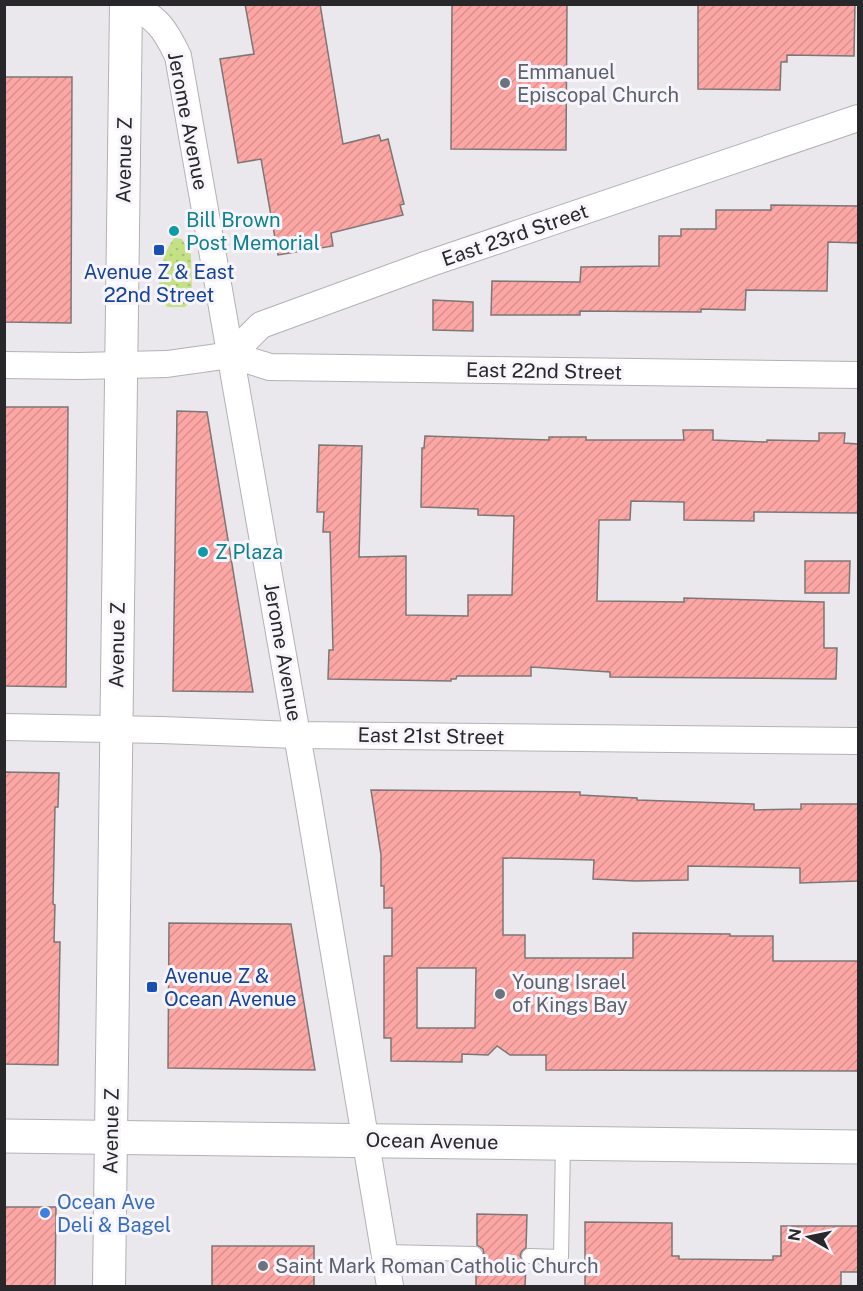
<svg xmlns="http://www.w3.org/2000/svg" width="863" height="1291" viewBox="0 0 863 1291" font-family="'Public Sans',sans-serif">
<defs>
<pattern id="park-dots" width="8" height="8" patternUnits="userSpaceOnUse" patternTransform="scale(1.5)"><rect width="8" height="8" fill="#c5e186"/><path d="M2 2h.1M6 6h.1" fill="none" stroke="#a9c174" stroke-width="1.8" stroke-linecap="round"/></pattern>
<pattern id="building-hatch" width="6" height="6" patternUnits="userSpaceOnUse" patternTransform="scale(1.5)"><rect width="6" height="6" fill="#fda7a5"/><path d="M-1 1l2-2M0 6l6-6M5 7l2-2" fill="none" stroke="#d9908e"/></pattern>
</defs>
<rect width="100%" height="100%" fill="#eae8ed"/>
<path fill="url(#park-dots)" d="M174,238L182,239L191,255L192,299L185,307H167C152,286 161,257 174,238Z"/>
<g fill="url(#building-hatch)" stroke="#7d7676" stroke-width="1.5" fill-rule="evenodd">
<polygon points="245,4 320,4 343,144 379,135 381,141 388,139 404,204 400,205 403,215 331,233 333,246 278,255 261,159 238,163 220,59 254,54"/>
<polygon points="452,4 567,4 566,150 451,149"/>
<polygon points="698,4 855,4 854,56 787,55 787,62 781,62 780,90 698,89"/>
<polygon points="4,77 72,77 71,323 4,322"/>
<polygon points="771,205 858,206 858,243 828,242 827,291 746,290 745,310 701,309 701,312 580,311 580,315 491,315 492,281 580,282 581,267 659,266 659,236 681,236 681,229 716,229 716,210 771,210"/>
<polygon points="433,300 473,302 473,331 433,330"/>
<polygon points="4,407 68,407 66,687 4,686"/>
<polygon points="177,411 207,412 253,692 173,691"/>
<polygon points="683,430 713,430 713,440 767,442 767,440 819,441 819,433 845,433 844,443 858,444 858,513 754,512 754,521 684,520 684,502 631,501 630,520 599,520 597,601 684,602 684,598 824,602 824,648 837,648 836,679 610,677 610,672 531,667 531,676 457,676 456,679 451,679 451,681 328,679 329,650 333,650 330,532 323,532 324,512 317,512 319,445 362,446 359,557 406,556 406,615 468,616 468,595 512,595 514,516 478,515 478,509 421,507 422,448 424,448 425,436 549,440 549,437 586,437 586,440 684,440"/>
<polygon points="805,561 850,561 849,593 805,593"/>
<polygon points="4,772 59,773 58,807 55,807 53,904 55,905 54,942 60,942 58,1065 4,1064"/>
<path d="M371,790L580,792V795L637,798V800L754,804V810L801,809V804H858V881L800,883V868L688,866V880L635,881L593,879L594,860L503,858V935H525V958H633V933L730,934V936H773V961H858V1071L546,1070V1055H510L497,1046L488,1055L462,1054V1062L391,1061V1038H384V956H392V908H384V886H381V855ZM417,968H476L475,1028H417Z"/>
<polygon points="169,923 291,924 315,1070 168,1068"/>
<polygon points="4,1207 56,1207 55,1287 4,1287"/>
<polygon points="477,1214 527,1215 526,1248 522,1251 520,1256 526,1264 525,1287 476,1287 476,1263 482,1259 484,1255 483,1249 477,1245"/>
<polygon points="585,1222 672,1223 672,1256 679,1256 679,1259 773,1260 773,1256 781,1256 781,1226 858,1226 858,1272 841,1272 841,1287 585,1287"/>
<rect x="212" y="1246" width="102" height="41"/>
</g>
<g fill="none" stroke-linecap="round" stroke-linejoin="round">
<g stroke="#b3b1b6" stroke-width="16">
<g id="service">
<polyline points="384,1252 475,1254"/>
<polyline points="529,1256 561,1257 563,1143"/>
</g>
</g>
<g stroke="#b3b1b6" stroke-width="28">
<g id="minor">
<path d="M129,4C158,18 165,29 178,56L307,792L390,1286"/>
<polyline points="231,355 270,367 858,375"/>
<polyline points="4,365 79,366 167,364 231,355 261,325 428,264 858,118"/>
<polyline points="4,727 161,730 297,735 858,741"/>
</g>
</g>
<g stroke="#b3b1b6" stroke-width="34">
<polyline id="tertiary" points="109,1286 126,4"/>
</g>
<g stroke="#b3b1b6" stroke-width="35">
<polyline id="secondary" points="4,1136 858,1147"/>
</g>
<use href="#service" stroke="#fff" stroke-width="14"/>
<use href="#minor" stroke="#fff" stroke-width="26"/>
<use href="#tertiary" stroke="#fff" stroke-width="32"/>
<use href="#secondary" stroke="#fff" stroke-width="33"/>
</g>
<g fill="#6b7280" stroke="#f7f5fb" stroke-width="2">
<circle cx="505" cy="83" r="6"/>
<circle cx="500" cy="994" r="6"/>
<circle cx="263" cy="1266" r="6"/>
</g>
<g fill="#0f9aa8" stroke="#f7f5fb" stroke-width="2">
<circle cx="174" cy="231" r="6"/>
<circle cx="203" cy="552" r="6"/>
</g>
<g fill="#1a4fb4" stroke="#f7f5fb" stroke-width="2">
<rect x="153" y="244" width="12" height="12" rx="3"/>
<rect x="146" y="981" width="12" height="12" rx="3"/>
</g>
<circle fill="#3f7fe0" stroke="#f7f5fb" stroke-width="2" cx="45" cy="1213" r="6"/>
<g text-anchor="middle" stroke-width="6" stroke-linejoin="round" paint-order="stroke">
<g font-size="20" fill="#5b616d" stroke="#f7f5fb" text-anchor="start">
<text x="517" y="79">Emmanuel<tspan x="517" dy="23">Episcopal Church</tspan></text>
<text x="512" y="989">Young Israel<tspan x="512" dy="23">of Kings Bay</tspan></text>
<text x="275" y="1273">Saint Mark Roman Catholic Church</text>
</g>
<g font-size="20" fill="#282729" stroke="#f7f5fb">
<text transform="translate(188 121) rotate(79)" y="7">Jerome Avenue</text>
<text transform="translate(124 160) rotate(-89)" y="7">Avenue Z</text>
<text transform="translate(515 235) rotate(-19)" y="7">East 23rd Street</text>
<text transform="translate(544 371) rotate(1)" y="7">East 22nd Street</text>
<text transform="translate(117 645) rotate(-89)" y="7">Avenue Z</text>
<text transform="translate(283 652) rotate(80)" y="7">Jerome Avenue</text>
<text transform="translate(431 736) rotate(1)" y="7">East 21st Street</text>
<text transform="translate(111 1131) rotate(-89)" y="7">Avenue Z</text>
<text transform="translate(432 1141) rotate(1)" y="7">Ocean Avenue</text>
</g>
<g font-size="20" fill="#0d838f" stroke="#f7f5fb" text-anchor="start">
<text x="186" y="227">Bill Brown<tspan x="186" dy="23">Post Memorial</tspan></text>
<text x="215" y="559">Z Plaza</text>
</g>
<g font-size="20" fill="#164399" stroke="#f7f5fb">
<text x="159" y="279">Avenue Z &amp; East<tspan x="159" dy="23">22nd Street</tspan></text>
<text x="164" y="983" text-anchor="start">Avenue Z &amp;<tspan x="164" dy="23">Ocean Avenue</tspan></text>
</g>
<g font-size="20" fill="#366cbe" stroke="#f7f5fb" text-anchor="start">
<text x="57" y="1209">Ocean Ave<tspan x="57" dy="23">Deli &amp; Bagel</tspan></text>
</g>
</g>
<rect width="863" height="1291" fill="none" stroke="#282729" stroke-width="12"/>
<g transform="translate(809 1237) rotate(279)" stroke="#f7f5fb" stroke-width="4.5" paint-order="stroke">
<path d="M0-4.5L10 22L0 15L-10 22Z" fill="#282729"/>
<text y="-9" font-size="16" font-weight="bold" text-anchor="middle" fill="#282729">N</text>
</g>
</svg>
